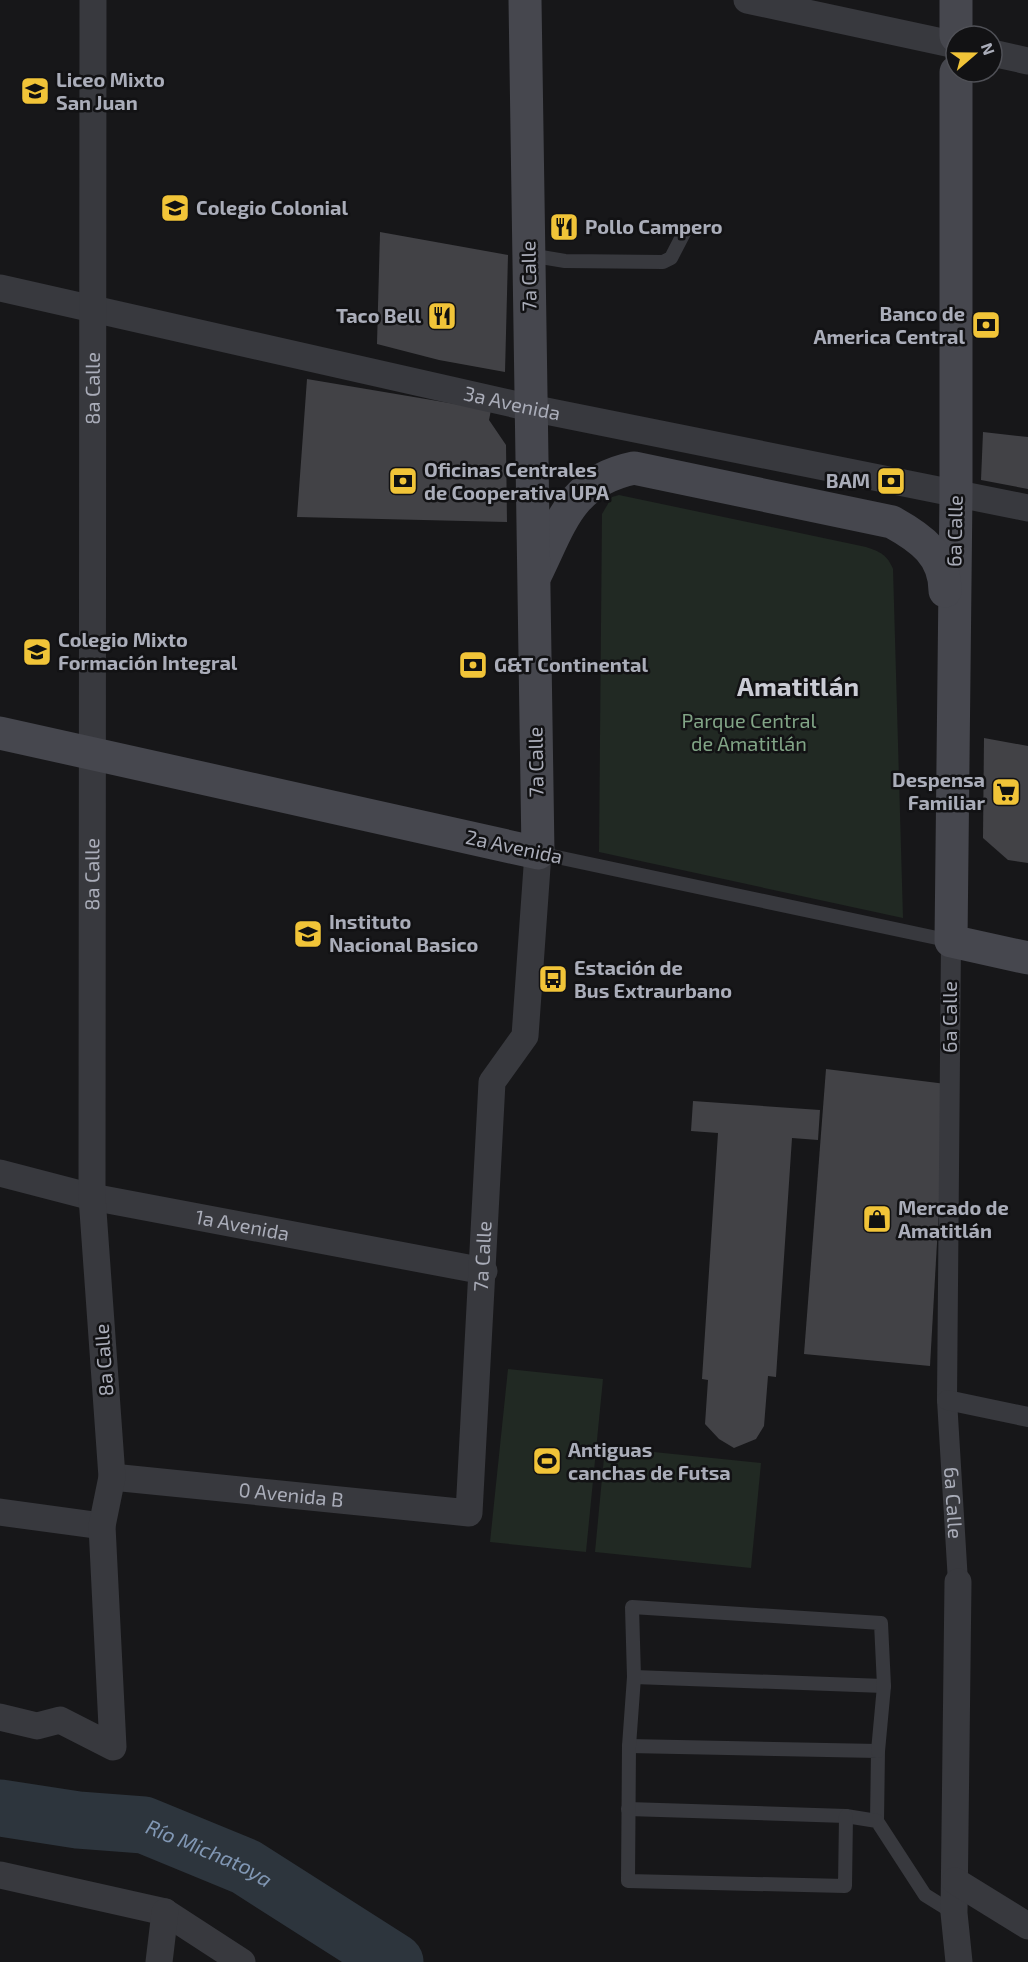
<svg xmlns="http://www.w3.org/2000/svg" width="1028" height="1962" viewBox="0 0 1028 1962" font-family="'Exo 2',sans-serif">
<rect width="100%" height="100%" fill="#171719"/>
<g fill="#212923">
<path d="M619,495L866,547C881,552 887,555 893,569L903,918L599,852L602,514L612,497Z"/>
<polygon points="508,1369 603,1379 586,1552 490,1542"/>
<polygon points="605,1447 761,1463 751,1568 595,1552"/>
</g>
<g fill="none" stroke-linecap="round" stroke-linejoin="round">
<path stroke="#2d353d" stroke-width="57" id="s1" d="M0,1808L78,1820L144,1825L246,1867L395,1962"/>
</g>
<g fill="#424246">
<polygon points="380,232 508,255 505,372 439,360 377,344"/>
<polygon points="307,379 491,410 489,420 506,445 507,522 297,517"/>
<polygon points="983,432 1028,437 1028,489 981,480"/>
<polygon points="984,738 1028,746 1028,863 1008,860 983,838"/>
<polygon points="826,1069 946,1084 930,1366 804,1354"/>
<polygon points="693,1101 820,1110 818,1140 792,1138 776,1377 768,1376 764,1426 756,1439 734,1448 719,1439 705,1424 708,1380 702,1379 718,1133 691,1131"/>
</g>
<g fill="none" stroke-linecap="round" stroke-linejoin="round">
<g stroke="#38393e" stroke-width="14">
<polyline points="529,255 565,261 663,262 671,258 686,229"/>
<polyline points="538,853 951,941"/>
<polyline points="634,1677 884,1686"/>
<polyline points="629,1746 878,1751 877,1821"/>
<polyline points="628,1809 846,1816 877,1821 925,1895 954,1913"/>
<polyline points="846,1816 845,1886 628,1881 629,1746 634,1677 632,1607 881,1623 884,1686 878,1751"/>
</g>
<g stroke="#38393e" stroke-width="20">
<path id="s2" d="M951,941L947,1400L958,1582"/>
<polyline points="947,1400 1028,1417"/>
</g>
<g stroke="#38393e" stroke-width="27">
<polyline points="747,0 956,45"/>
<polyline points="992,53 1028,61"/>
<path id="s3" d="M0,288L531,408L1028,508"/>
<path id="s4" d="M0,1173L92,1197L484,1271"/>
<path id="s5" d="M112,1477L469,1513L492,1082L525,1036L538,853"/>
<polyline points="0,1512 102,1526"/>
<polyline points="958,1582 954,1913 959,1962"/>
<path id="s6" d="M0,1717L37,1726L60,1720L113,1747L102,1526L112,1477L92,1197L93,0"/>
<polyline points="0,1875 165,1912 242,1962"/>
<polyline points="955,1881 1028,1926"/>
<polyline points="159,1962 165,1912"/>
</g>
<g stroke="#46474e" stroke-width="33">
<polyline points="956,0 956,36"/>
<polyline points="956,72 956,493 951,941 1028,958"/>
<path d="M536,574C561,523 571,481 634,468L892,522C921,538 945,555 945,591"/>
<polyline points="0,733 538,853 525,0"/>
</g>
</g>
<defs>
<g id="school-square" transform="scale(1.5)"><rect x="-9" y="-9" width="18" height="18" rx="4" fill="#f1c438" stroke="#121214"/><path d="M0-5L7-2L0 1L-7-2ZM-4 1L0 2.5L4 1V4Q0 6-4 4Z" fill="#111"/></g>
<g id="restaurant-square" transform="scale(1.5)"><rect x="-9" y="-9" width="18" height="18" rx="4" fill="#f1c438" stroke="#121214"/><path d="M-5-6h1v4h1v-4h1v4h1v-4h1v5L-1.5 .5V6h-2V.5L-5-1ZM5-6V6H3V1.5H1.5Q1.5-4 5-6Z" fill="#111"/></g>
<g id="bank-square" transform="scale(1.5)"><rect x="-9" y="-9" width="18" height="18" rx="4" fill="#f1c438" stroke="#121214"/><path d="M-6-4H6V4H-6ZM0-2.3a2.3 2.3 0 1 0 0 4.6a2.3 2.3 0 1 0 0-4.6Z" fill="#111"/></g>
<g id="supermarket-square" transform="scale(1.5)"><rect x="-9" y="-9" width="18" height="18" rx="4" fill="#f1c438" stroke="#121214"/><path d="M-6-5.5h2.5l.6 2H6L4.5 2H-2.5L-4.4-4H-6ZM-1.5 3.2a1.3 1.3 0 1 0 .1 0ZM3 3.2a1.3 1.3 0 1 0 .1 0Z" fill="#111"/></g>
<g id="bus-square" transform="scale(1.5)"><rect x="-9" y="-9" width="18" height="18" rx="4" fill="#f1c438" stroke="#121214"/><path d="M-5-6H5V4H4V6H2V4H-2V6H-4V4H-5ZM-3.5-4V0h7V-4ZM-3.5 1.2v1.5H-2V1.2ZM2 1.2v1.5H3.5V1.2Z" fill="#111"/></g>
<g id="shop-square" transform="scale(1.5)"><rect x="-9" y="-9" width="18" height="18" rx="4" fill="#f1c438" stroke="#121214"/><path d="M-5-2.5h2.3a2.7 3.5 0 0 1 5.4 0H5L5.5 6h-11ZM-1.5-2.5h3a1.5 2.3 0 0 0-3 0Z" fill="#111"/></g>
<g id="stadium-square" transform="scale(1.5)"><rect x="-9" y="-9" width="18" height="18" rx="4" fill="#f1c438" stroke="#121214"/><path d="M0-5a6.5 5 0 1 0 0 10a6.5 5 0 1 0 0-10ZM-3.5-1.8h7v3.6h-7Z" fill="#111"/></g>
</defs>
<g fill-rule="evenodd">
<use href="#school-square" x="35" y="91"/>
<use href="#school-square" x="175" y="208"/>
<use href="#restaurant-square" x="564" y="227"/>
<use href="#restaurant-square" x="442" y="316"/>
<use href="#bank-square" x="986" y="325"/>
<use href="#bank-square" x="403" y="481"/>
<use href="#bank-square" x="891" y="481"/>
<use href="#school-square" x="37" y="652"/>
<use href="#bank-square" x="473" y="665"/>
<use href="#supermarket-square" x="1006" y="792"/>
<use href="#school-square" x="308" y="934"/>
<use href="#bus-square" x="553" y="979"/>
<use href="#shop-square" x="877" y="1219"/>
<use href="#stadium-square" x="547" y="1461"/>
</g>
<g text-anchor="middle" stroke-width="5" stroke-linejoin="round" paint-order="stroke">
<g font-size="20" font-weight="bold" fill="#aaadb9" stroke="#121214" text-anchor="start">
<text x="56" y="87">Liceo Mixto<tspan x="56" dy="23">San Juan</tspan></text>
<text x="196" y="215">Colegio Colonial</text>
<text x="585" y="234">Pollo Campero</text>
<text x="965" y="321" text-anchor="end">Banco de<tspan x="965" dy="23">America Central</tspan></text>
<text x="421" y="323" text-anchor="end">Taco Bell</text>
<text x="424" y="477">Oficinas Centrales<tspan x="424" dy="23">de Cooperativa UPA</tspan></text>
<text x="870" y="488" text-anchor="end">BAM</text>
<text x="58" y="647">Colegio Mixto<tspan x="58" dy="23">Formación Integral</tspan></text>
<text x="494" y="672">G&amp;T Continental</text>
<text x="985" y="787" text-anchor="end">Despensa<tspan x="985" dy="23">Familiar</tspan></text>
<text x="329" y="929">Instituto<tspan x="329" dy="23">Nacional Basico</tspan></text>
<text x="574" y="975">Estación de<tspan x="574" dy="23">Bus Extraurbano</tspan></text>
<text x="898" y="1215">Mercado de<tspan x="898" dy="23">Amatitlán</tspan></text>
<text x="568" y="1457">Antiguas<tspan x="568" dy="23">canchas de Futsa</tspan></text>
</g>
<g font-size="20" fill="#aaadb9" stroke="#121214">
<text transform="translate(529 276) rotate(-91)" y="7">7a Calle</text>
<text dy="7" stroke="none"><textPath href="#s6" startOffset="1482">8a Calle</textPath></text>
<text dy="7" stroke="none"><textPath href="#s3" startOffset="525">3a Avenida</textPath></text>
<text transform="translate(955 531) rotate(-89)" y="7">6a Calle</text>
<text transform="translate(536 762) rotate(-91)" y="7">7a Calle</text>
<text transform="translate(514 847) rotate(12)" y="7">2a Avenida</text>
<text dy="7" stroke="none"><textPath href="#s6" startOffset="996">8a Calle</textPath></text>
<text transform="translate(950 1017) rotate(-90)" y="7">6a Calle</text>
<text dy="7" stroke="none"><textPath href="#s4" startOffset="248">1a Avenida</textPath></text>
<text dy="7" stroke="none"><textPath href="#s5" startOffset="616">7a Calle</textPath></text>
<text transform="translate(104 1360) rotate(-94)" y="7">8a Calle</text>
<text dy="7" stroke="none"><textPath href="#s5" startOffset="180">0 Avenida B</textPath></text>
<text dy="7" stroke="none"><textPath href="#s2" startOffset="562">6a Calle</textPath></text>
</g>
<g font-size="20" fill="#81a486" stroke="#121214">
<text x="749" y="728">Parque Central<tspan x="749" dy="23">de Amatitlán</tspan></text>
</g>
<g font-size="21" font-style="italic" fill="#8197b4" stroke="#121214">
<text dy="7" stroke="none"><textPath href="#s1" startOffset="216">Río Michatoya</textPath></text>
</g>
<g font-size="26" font-weight="bold" fill="#cbccd5" stroke="#121214">
<text x="798" y="696">Amatitlán</text>
</g>
</g>
<g transform="translate(974 54) rotate(70)"><circle r="28" fill="#121214" stroke="#4f5056" stroke-width="1.5"/>
<path d="M0-4.5L10 22L0 15L-10 22Z" fill="#f1c438"/>
<text y="-9" font-size="16" font-weight="bold" text-anchor="middle" fill="#aaadb9">N</text>
</g>
</svg>
